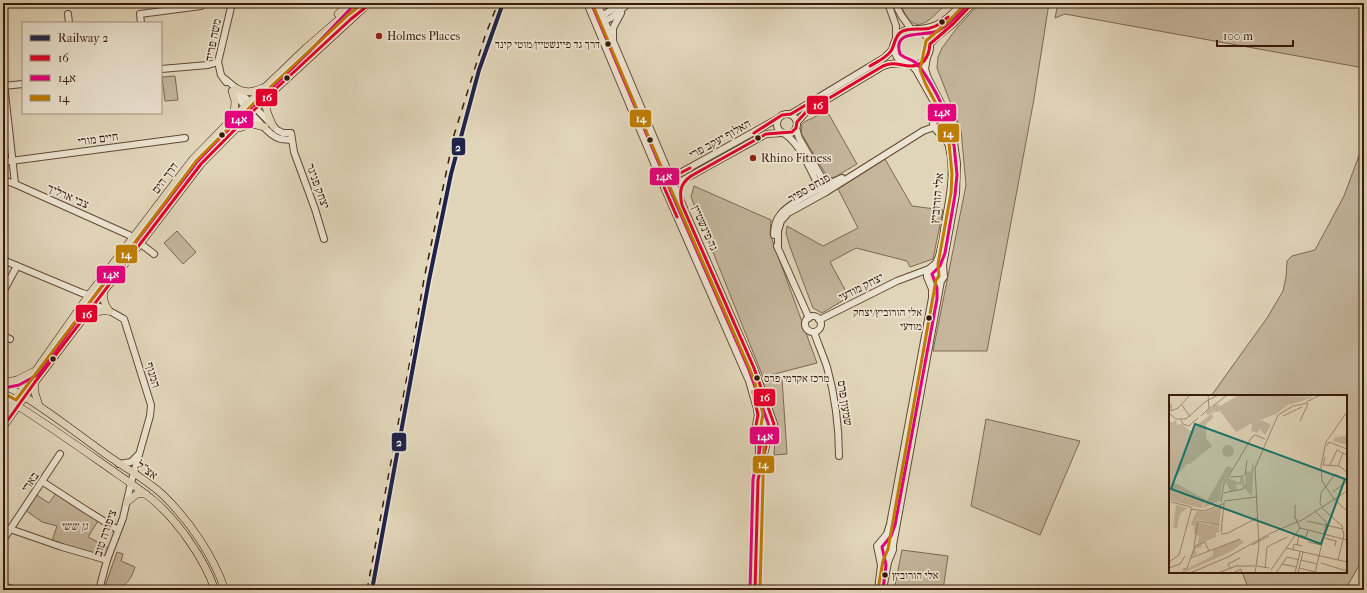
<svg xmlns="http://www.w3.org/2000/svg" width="1367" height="593" viewBox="0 0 1367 593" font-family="'IM FELL French Canon','Frank Ruhl Libre',serif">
<rect width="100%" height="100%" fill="#e1d5b9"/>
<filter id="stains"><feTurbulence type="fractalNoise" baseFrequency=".005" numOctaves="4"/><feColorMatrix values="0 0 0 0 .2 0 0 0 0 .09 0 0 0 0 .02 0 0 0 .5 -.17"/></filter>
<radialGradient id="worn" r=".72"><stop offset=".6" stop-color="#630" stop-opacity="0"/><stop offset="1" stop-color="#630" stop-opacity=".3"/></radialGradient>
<g fill="#c4b59b" stroke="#7e6852">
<path d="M900,3H947C927,23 914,39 900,3Z"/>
<polygon points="980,3 1049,3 1034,99 987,351 933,351 966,185 961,130 937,68 938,57 942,48 956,29"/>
<polygon points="1058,3 1364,3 1364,68 1065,14 1055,18"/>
<polygon points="175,76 178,100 165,101 162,77"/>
<polygon points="827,111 857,164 835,177 828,178 801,133 802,124 804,122"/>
<polygon points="1364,142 1364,557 1345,590 1249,590 1242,572 1346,572 1346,396 1211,396 1267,318 1283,291 1286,277 1287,261 1292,256 1315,250 1344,196"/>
<polygon points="885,159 912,206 943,210 933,259 910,267 907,261 856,248 830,262 849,297 822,313 813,308 790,247 786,233 787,226 823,246 858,228 838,189"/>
<polygon points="694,186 771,220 770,234 817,363 763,377 691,197"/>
<polygon points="177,231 196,252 183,264 164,243"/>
<polygon points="782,378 787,454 774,455 775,436 777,429 776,420 763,382"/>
<polygon points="986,419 1080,441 1040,535 971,506"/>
<polygon points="56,493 98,521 88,537 109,548 106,557 52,541 57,526 42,522 25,510 37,495 49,503"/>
<polygon points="902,550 948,556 943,590 894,590"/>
<path d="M117,552L123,554L121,561L135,567C131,582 121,592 104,589Z"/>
</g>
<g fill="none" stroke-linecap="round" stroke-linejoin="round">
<g stroke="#624934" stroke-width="8">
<g id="minor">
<polyline points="587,3 664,187 749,381 757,409 758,415 756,425 759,446 755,590"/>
<path d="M597,3L676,190L754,368L774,424L771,431C766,435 761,434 757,429"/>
<polyline points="602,3 610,6 619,4"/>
<polyline points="888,3 896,26 896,37"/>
<polyline points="895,3 901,15 911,29"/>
<polyline points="68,14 69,23"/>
<polyline points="599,18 622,3"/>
<polyline points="601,22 611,18 629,3"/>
<polyline points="141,23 140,14 201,6 201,3"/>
<circle cx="912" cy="47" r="18"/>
<path d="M917,29C938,29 949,18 962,3"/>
<polyline points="613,38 613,28 621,13"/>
<polyline points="930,44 938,36 953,24 973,3"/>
<polyline points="161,69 208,65 218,62"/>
<polyline points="3,74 15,184 129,235 154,254"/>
<polyline points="225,79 236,88 277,130 283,133 291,133 294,152 315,209 324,239"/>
<polyline points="226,82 221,75 218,62 232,3"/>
<polyline points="3,86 23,84"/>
<path d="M232,91C243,103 265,133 278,138C282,140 287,139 291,140"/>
<circle cx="787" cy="124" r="10"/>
<polyline points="791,114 884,58 892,50 894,43"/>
<path d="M797,122L806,112L883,66C891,63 896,63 905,64"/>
<path d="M785,134C801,145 811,171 820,189L826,192V185L799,138L796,128"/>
<polyline points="3,162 185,138"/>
<polyline points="3,180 15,184"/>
<polyline points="669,186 674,185 766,134 782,133"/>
<polyline points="664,187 671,178 777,119"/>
<path d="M774,235C774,228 775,221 780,215C789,202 827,185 842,178"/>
<polyline points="777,246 809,318"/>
<polyline points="778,248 778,231 781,221 788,213 826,192 923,131 934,127"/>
<polyline points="3,260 82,293 89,295 103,293"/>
<polyline points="3,292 17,266"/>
<path d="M81,307C96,301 111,312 124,319L151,405L150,416L131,483L123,518L107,560L99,590"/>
<circle cx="813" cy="324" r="8"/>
<polyline points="819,320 897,281 929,269"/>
<path d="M814,332C818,344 823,355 827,367C835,396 839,426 839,456"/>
<polyline points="3,336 10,339"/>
<polyline points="3,385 24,396"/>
<polyline points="3,399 17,405"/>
<polyline points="119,464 131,462 139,454"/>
<polyline points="761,465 768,439 772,430"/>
<polyline points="43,482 86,510 118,530"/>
<polyline points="10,529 62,547 107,560"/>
<polyline points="3,540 60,454"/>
<polyline points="3,586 17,590"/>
<path d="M878,590L881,565L877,546L887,534L890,524L932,298V289L927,277V273L929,269L936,263L939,256C942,245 944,234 945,223C950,197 955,172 949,146C946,136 934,132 933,124C933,118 938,115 937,107L916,70L912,66"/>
<polyline points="883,590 888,562 893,550 893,545 941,281 944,277 943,265 956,194 957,163 953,136 953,122 944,109 928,78 925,69 927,57"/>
</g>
</g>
<g stroke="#381a08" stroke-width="8">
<g id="major">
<polyline points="338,14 349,3"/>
<path d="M236,88C245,93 252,93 262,88"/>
<polyline points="232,91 235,101 234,117"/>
<path d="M268,96C263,106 269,117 273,126"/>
<polyline points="239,128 252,124 265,127"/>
<path d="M104,291C102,298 105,305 109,311"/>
<polyline points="86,316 101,311 109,311"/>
<polyline points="3,383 17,380 33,372"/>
<polyline points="35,383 35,393 39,406"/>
<path d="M25,397C51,413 75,432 100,450C120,465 143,477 162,494C189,520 213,555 225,590"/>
<path d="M18,406C46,424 72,442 99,461C117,474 136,486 153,500C178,521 205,560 215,590"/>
<polyline points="3,417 89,295 193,159 234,117 306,48 358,3"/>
<polyline points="3,427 35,382 104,291 201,164 268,96 369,3"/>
<polyline points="127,502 137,494 146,494"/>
</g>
</g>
<use href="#minor" stroke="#ece4d2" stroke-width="6"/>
<use href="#major" stroke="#e1d5b9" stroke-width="7"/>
<polyline stroke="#381a08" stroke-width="1.5" stroke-dasharray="7 7" stroke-linecap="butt" points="367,590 412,350 424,279 454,135 485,36 498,3"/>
<g stroke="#ece4d2" stroke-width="6">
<g id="bus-1">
<path d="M870,66C877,62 886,58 891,51C895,45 894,37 901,32C907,28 916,29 923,29C933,29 941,24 948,17"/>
<polyline points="754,133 782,115 791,114 809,103"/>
<polyline points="677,217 664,187 671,178 690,168"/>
<polyline points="753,392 758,415 756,425 759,440 759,456"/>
<polyline points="3,427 35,382 201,164 268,96 351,19 371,3"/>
<path d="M755,590L758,480L766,446L774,424L754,368L682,205C679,192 680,184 691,176L766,134L792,132L796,128L797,122L806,112L883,66C895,61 900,66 911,66C925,66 929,55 930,44L953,24L973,3"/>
</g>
</g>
<g stroke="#ece4d2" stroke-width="6">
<g id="bus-2">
<polyline points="592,5 671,192 749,370 768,423 769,426 761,444 753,479 750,590"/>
<polyline points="4,388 19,385 39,374 93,298 197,162 219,139 309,52 353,6"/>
<path d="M883,590L886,565L882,547L891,536L895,525L937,299V288L932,274L940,266L945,253L955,195L957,175L954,145L949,137L938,124C940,118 943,112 942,106C939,97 923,69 916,63C911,59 904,58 900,54C892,28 924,37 938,31C949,25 958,15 966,6"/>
</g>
</g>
<g stroke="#ece4d2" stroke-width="6">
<g id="bus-3">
<polyline points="592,3 669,185 754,379 763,414 761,425 764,446 760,590"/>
<polyline points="5,394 16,400 197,160 265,92 348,15 363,3"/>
<polyline points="878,589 883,561 888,549 936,280 939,276 938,264 951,193 952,174 947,122 940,111 926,85 920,70 926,41 950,20 966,3"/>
</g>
</g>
<use href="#bus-1" stroke="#e4002b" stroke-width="3"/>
<use href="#bus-2" stroke="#e5007d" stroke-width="3"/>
<use href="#bus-3" stroke="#be7c02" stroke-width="3"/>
<g stroke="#ece4d2" stroke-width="7">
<polyline id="rail-1" points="372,590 429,280 451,174 479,70 503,3"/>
</g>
<use href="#rail-1" stroke="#1f234a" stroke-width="4"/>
</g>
<g fill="#381a08" stroke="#ece4d2" stroke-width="1.5">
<circle cx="942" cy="22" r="3.5"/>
<circle cx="608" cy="44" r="3.5"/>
<circle cx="287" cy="78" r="3.5"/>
<circle cx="222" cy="135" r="3.5"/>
<circle cx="758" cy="138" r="3.5"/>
<circle cx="650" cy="140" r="3.5"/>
<circle cx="929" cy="318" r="3.5"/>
<circle cx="53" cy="359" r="3.5"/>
<circle cx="757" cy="378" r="3.5"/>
<circle cx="885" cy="575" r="3.5"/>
</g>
<g fill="#8f2418" stroke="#ece4d2" stroke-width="1.5">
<circle cx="379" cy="36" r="4"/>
<circle cx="753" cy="158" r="4"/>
</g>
<g text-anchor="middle" stroke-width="3.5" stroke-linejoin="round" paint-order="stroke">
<g font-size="11" fill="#381a08" stroke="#ece4d2" text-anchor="end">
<text x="600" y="48">דרך גד פיינשטיין/מוטי קינד</text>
<text x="922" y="316">אלי הורוביץ/יצחק<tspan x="922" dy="14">מודעי</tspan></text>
<text x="764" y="382" text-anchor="start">מרכז אקדמי פרס</text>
<text x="892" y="579" text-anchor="start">אלי הורוביץ</text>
</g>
<g font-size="12" fill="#381a08" stroke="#ece4d2" text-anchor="start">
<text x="387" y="40">Holmes Places</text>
<text x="761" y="162">Rhino Fitness</text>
</g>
<g font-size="12" fill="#381a08" stroke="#ece4d2">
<text transform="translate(213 40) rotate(-79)" y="4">משה פריד</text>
<text transform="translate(98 139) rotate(-8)" y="4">חיים מורי</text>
<text transform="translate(720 139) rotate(-29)" y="4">האלוף יעקב פרי</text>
<text transform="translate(165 178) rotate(-53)" y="4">דרך הים</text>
<text transform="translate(318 186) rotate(70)" y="4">יצחק פניגר</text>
<text transform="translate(809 188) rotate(-30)" y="4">פנחס ספיר</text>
<text transform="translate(68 196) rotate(24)" y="4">צבי ארליך</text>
<text transform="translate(937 198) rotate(-84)" y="4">אלי הורוביץ</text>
<text transform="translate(705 228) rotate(66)" y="4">גד פינשטיין</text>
<text transform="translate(861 287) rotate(-27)" y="4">יצחק מודעי</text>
<text transform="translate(153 375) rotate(73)" y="4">המנוף</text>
<text transform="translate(845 403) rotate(81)" y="4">שמעון פרס</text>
<text transform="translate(147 470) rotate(36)" y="4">אצ"ל</text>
<text transform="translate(30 482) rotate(-56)" y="4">בארי</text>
<text transform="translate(105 533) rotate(-71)" y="4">ציפורה טוב</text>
</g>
<g font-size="12" font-style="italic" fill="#624834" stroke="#ece4d2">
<text x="74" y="530">גן ששי</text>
</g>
</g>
<g transform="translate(1169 395)">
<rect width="178" height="178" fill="#e1d5b9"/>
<path d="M70,0L145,2L120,10L121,8L107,19L84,28L93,25L102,30L96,40L91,34L89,38L82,36L83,28L67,37L51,16L43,18L44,23L37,29V43L43,51L21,69H18L3,86L37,105L32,113L0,105V25L3,28L7,25L8,30L13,29L21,36L49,13L39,20L37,18L40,12L49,9L51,11ZM178,40V50L164,46L165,43ZM53 56a6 6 0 1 1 12 0a6 6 0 1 1-12 0ZM84,67L85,68L83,101L76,94L77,76L82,77ZM58,71L64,73L53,90L51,105L33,114ZM71,82L75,83V93L72,89L67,90L68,95L61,96L57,88L60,83L68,87H71ZM7,110L18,113L11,119L8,133H4ZM53,110L50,130L28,124V127L42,130L41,133L42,129L50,131V137L47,138V142L32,148L33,152L26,154L28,159L22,162L25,152L29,149L30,141L25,139V131L22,130L25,121L28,116L36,117ZM71,144L75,147L63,156L16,177L9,178L44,161V155Z" fill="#c4b59b"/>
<path fill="none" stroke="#9d8a72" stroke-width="1" d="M137,7L152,0M2,9V16L9,13L21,0M13,10L21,22M44,11L58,0M0,18L7,24H17L36,7L49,0M32,21L40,13L39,0M114,21L133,12M12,25L14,29L20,31L29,23M131,26L139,9M158,51L160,47L178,54M156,62L154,70L170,71L178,77M161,70L168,55L178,60M169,71L174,58M76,80L78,65M61,82L75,81M164,97L178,86M55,98L74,94L77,90M165,104L178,116M165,104L153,86L152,70L157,47L178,17M55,106L87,102M2,107L22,112M52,107L55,89L83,42L86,40L96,44M154,112L151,109L152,98L166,79L178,86M153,113L173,131L175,140L169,165M22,114L35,116L56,108M145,115L158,128L157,131M126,123V110M138,126L174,134M131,133L178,145M52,137L55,109M52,139L59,138L88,123M156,143L167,146L166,151M139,147L153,150M83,150L100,141M128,150L130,140L137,142L139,135M25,152L29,126L51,130M117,153L178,167M124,155L125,149L133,151M22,163L71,144M132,165L148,169M0,167L10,160L23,112M152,168L178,176M113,169L128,172M88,171L100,173M0,173L11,169L16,161M61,173L59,169L71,163M96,173L98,152L118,142M130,173L146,177M14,174L18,173L26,151L36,147L40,156M102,175L131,133L126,122M21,178L59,162L100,139L135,124L178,96M49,178L67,171H86M64,178L72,174L73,178M86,178L90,151L86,73L109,20L124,11L139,8M107,178L118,162L130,165M126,178L131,157M129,178L134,157M146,178L157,131"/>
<path fill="#0f766e" fill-opacity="0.15" stroke="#0f766e" stroke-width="2" d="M26,29L176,84L152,149L2,94Z"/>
<rect width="178" height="178" fill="none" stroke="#381a08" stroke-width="2"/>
</g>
<g stroke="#ece4d2" stroke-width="1.5">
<rect x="255" y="88" width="23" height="19" rx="4" fill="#e4002b"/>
<rect x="806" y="95" width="23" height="20" rx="4" fill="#e4002b"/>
<rect x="927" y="103" width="30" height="19" rx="4" fill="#e5007d"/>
<rect x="629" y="109" width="23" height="19" rx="4" fill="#be7c02"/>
<rect x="224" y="110" width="30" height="19" rx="4" fill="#e5007d"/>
<rect x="937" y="123" width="23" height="20" rx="4" fill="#be7c02"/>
<rect x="451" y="137" width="15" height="19" rx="4" fill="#1f234a"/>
<rect x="649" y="167" width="31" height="19" rx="4" fill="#e5007d"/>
<rect x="115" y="244" width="23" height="20" rx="4" fill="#be7c02"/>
<rect x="96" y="265" width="30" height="19" rx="4" fill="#e5007d"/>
<rect x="75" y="304" width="23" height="19" rx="4" fill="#e4002b"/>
<rect x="753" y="388" width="23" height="19" rx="4" fill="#e4002b"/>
<rect x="749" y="426" width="31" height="19" rx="4" fill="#e5007d"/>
<rect x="391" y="432" width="16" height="20" rx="4" fill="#1f234a"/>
<rect x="752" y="455" width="23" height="19" rx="4" fill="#be7c02"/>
</g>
<g font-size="11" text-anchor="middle" font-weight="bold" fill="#fff">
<text x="267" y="101">16</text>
<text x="818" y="109">16</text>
<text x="942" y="116">14א</text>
<text x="641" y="122">14</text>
<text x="239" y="123">14א</text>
<text x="948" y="137">14</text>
<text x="458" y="151">2</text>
<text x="664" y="180">14א</text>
<text x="126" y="258">14</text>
<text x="111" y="278">14א</text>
<text x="87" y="318">16</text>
<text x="765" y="401">16</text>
<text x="765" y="440">14א</text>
<text x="399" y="446">2</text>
<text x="763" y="468">14</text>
</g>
<rect width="1367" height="593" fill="none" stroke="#e1d5b9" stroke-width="16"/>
<rect x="4" y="4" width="1359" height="585" fill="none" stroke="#381a08" stroke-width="2"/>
<rect x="8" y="8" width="1351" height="577" fill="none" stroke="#381a08"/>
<rect x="22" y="22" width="140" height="92" fill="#ece4d2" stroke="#a49381"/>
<rect x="30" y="35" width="20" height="6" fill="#1f234a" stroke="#a49381"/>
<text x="58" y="42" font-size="12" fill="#381a08">Railway 2</text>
<rect x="30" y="55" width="20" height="6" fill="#e4002b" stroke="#a49381"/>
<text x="58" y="62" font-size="12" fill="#381a08">16</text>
<rect x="30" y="75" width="20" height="6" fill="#e5007d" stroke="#a49381"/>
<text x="58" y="82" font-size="12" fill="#381a08">14א</text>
<rect x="30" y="95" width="20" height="6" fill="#be7c02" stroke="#a49381"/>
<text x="58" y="102" font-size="12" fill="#381a08">14</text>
<path d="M1217 40v6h76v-6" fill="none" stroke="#381a08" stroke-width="2"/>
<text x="1223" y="40" font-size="12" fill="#381a08" stroke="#ece4d2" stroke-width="3" paint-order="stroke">100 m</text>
<rect width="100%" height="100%" filter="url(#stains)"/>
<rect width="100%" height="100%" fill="url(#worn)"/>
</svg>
